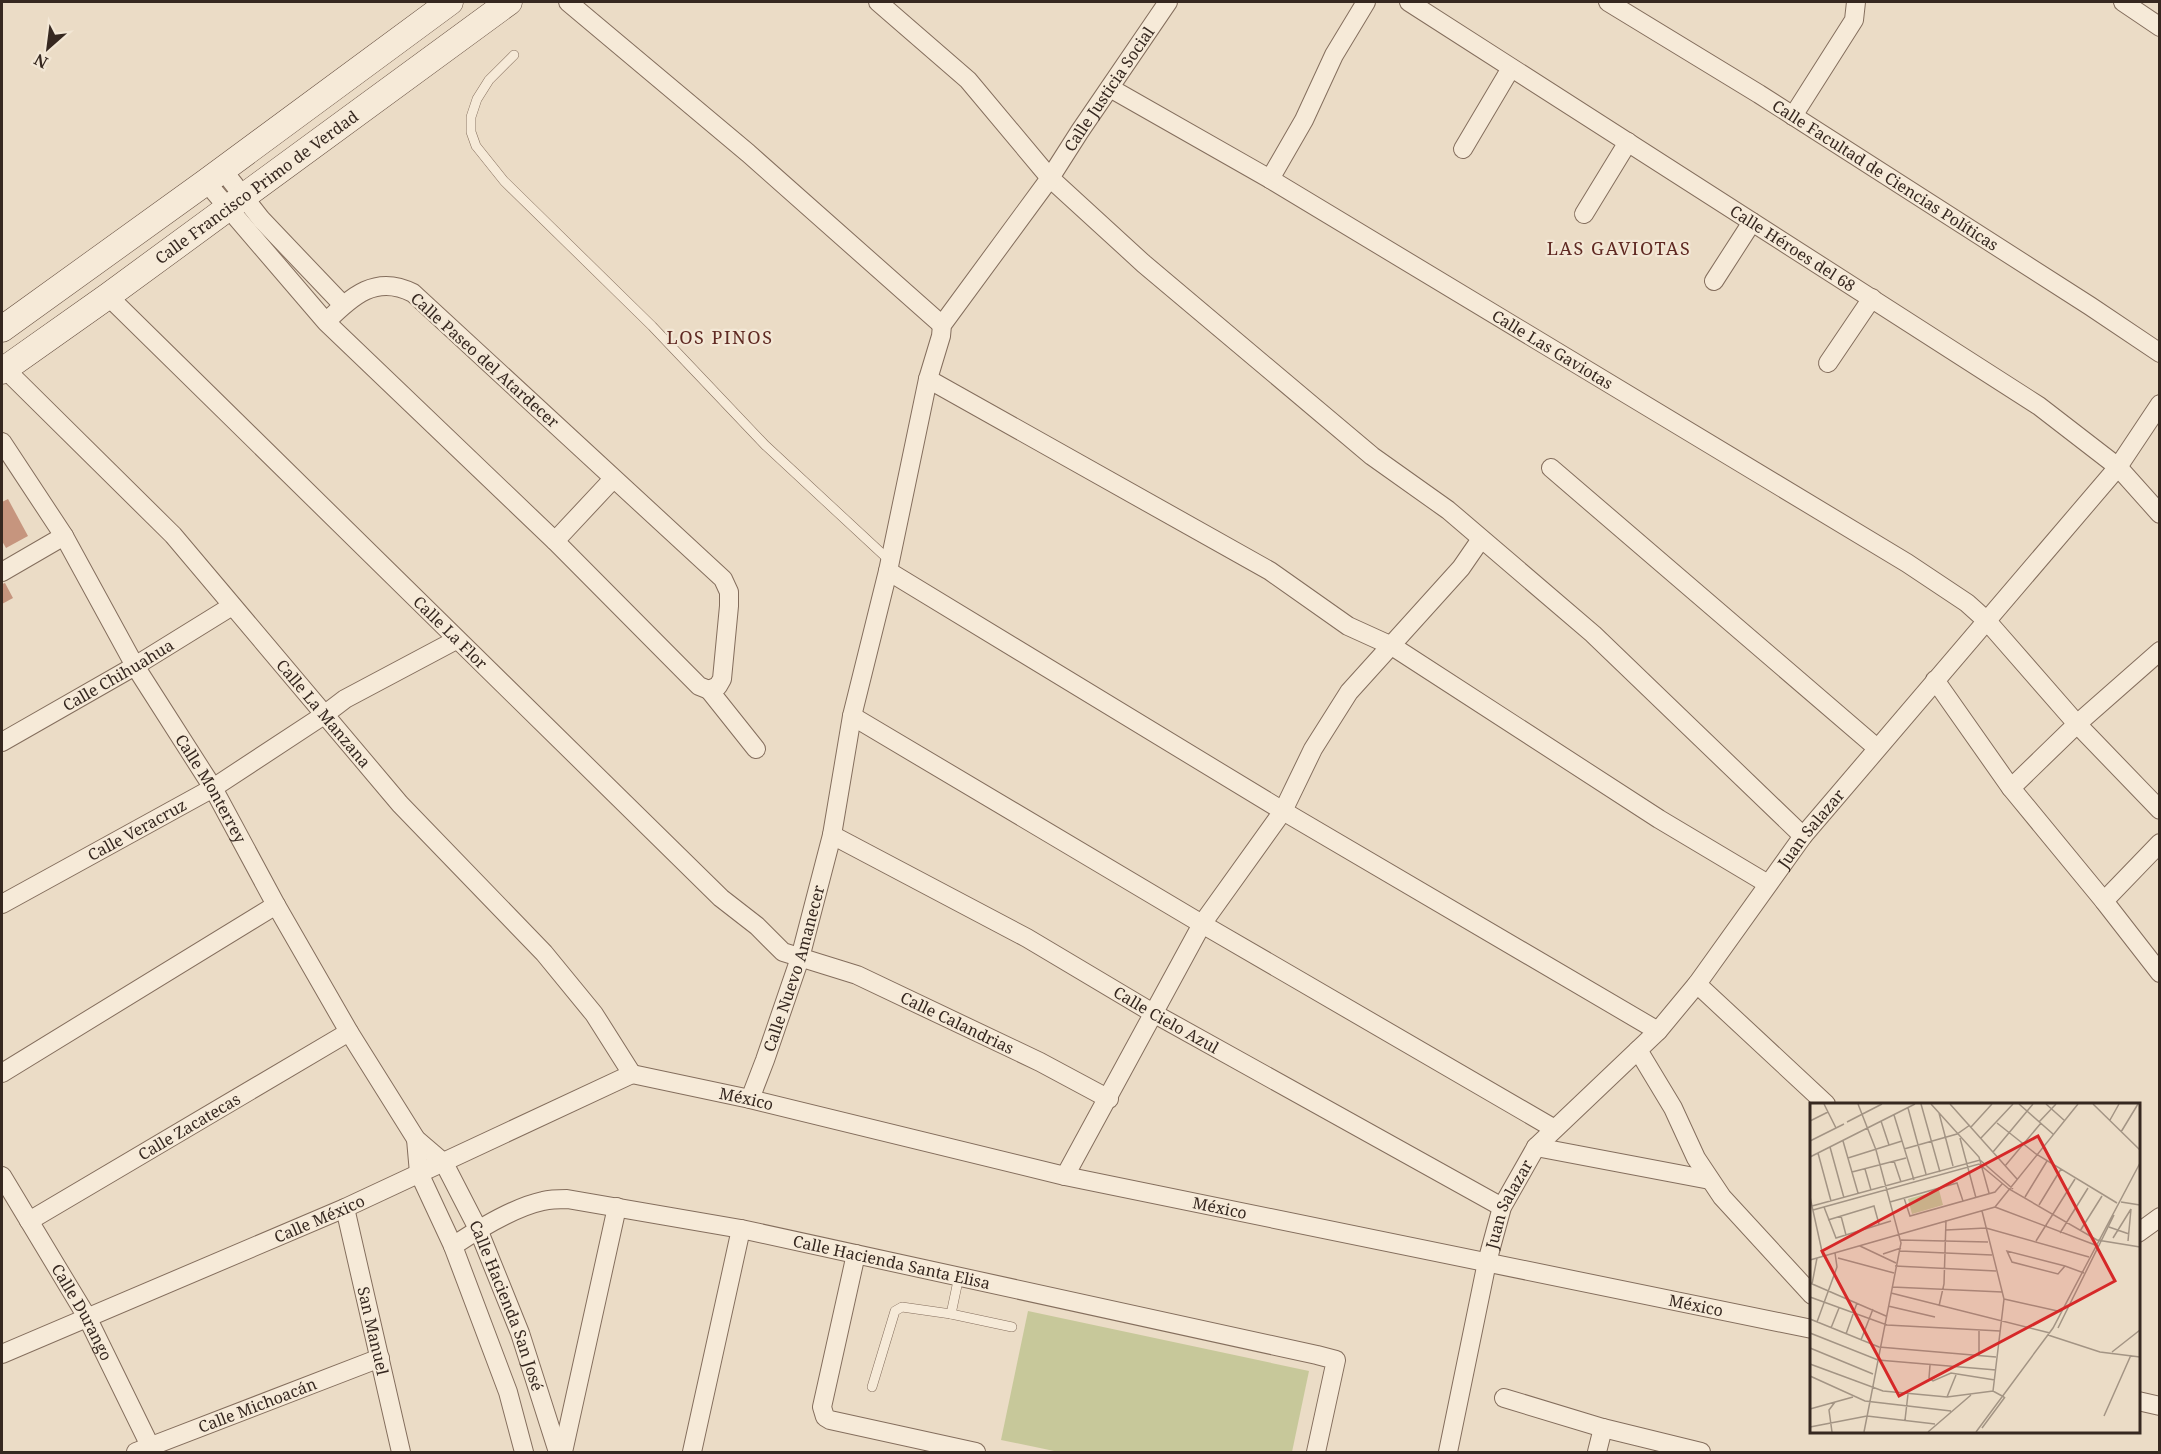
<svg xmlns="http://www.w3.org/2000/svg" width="2161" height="1454" viewBox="0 0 2161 1454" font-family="'Noto Serif',serif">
<rect width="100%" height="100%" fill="#ebdcc6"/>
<polygon fill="#c7c89a" points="1028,1311 1309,1371 1292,1452 1059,1452 1001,1440"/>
<g fill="#c6957e">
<polygon points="8,499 28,536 6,548 2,541 2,502"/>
<polygon points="5,583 13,598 2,604 2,584"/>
</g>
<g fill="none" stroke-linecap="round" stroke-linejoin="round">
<g stroke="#846e5d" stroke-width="10">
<g id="service">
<polyline points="514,55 489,80 477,99 471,117 471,132 476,146 504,181 652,326 765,445 890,561"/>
<polyline points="951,1314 959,1276"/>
<polyline points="872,1387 895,1311 902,1307 951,1314 1012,1327"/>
</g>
</g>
<g stroke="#846e5d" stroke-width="20">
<g id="minor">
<polyline points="568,2 748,153 942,325"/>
<polyline points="878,2 968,80 1050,178 1144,264 1372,456 1448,510 1593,634 1803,836"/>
<path id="s1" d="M1409,2L2039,406L2118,467L2160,514"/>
<path id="s2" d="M1608,2L1759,94L2090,306L2160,353"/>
<polyline points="2123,2 2160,27"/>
<path id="s3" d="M1110,88L1270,179L1907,563L1967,603L1987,621L2077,724L2160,810"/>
<polyline points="1793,116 1854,20 1856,2"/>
<polyline points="1463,149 1511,68"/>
<polyline points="222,169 261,219 343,305"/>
<polyline points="1270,179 1304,120 1334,55 1366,2"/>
<path d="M206,182L326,322L555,541L699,686L709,690L718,686L722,679L729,606V592L723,579L413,293C376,274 352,296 326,322"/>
<polyline points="1584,214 1628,142"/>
<polyline points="1714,281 1752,222"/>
<path id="s4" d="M108,296L721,898L757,926L783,952L857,975L1040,1062L1109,1099"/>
<polyline points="1828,363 1872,298"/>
<path id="s5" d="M2,366L173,535L400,804L544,953L594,1014L632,1074"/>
<polyline points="928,379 1270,571 1348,626 1392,646 1659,819 1768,884"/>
<path id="s6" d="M2,442L64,536L135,666L213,788L276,905L349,1032L416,1139L444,1163L478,1229L520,1333L558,1452"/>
<polyline points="1551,468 1877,748"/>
<polyline points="555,541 613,479"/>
<polyline points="888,571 1283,811 1658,1031"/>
<polyline points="2,572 64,536"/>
<polyline points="1935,680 2011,788 2104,901 2160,973"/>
<polyline points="709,690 756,749"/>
<polyline points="852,716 1202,924 1553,1128"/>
<path id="s7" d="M2,742L135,666L232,606"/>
<polyline points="2011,788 2077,724 2160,651"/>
<path id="s8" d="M832,835L1027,938L1153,1013L1502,1207"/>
<polyline points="2104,901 2160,843"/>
<path id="s9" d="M2,904L213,788L324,715L345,699L456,640"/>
<polyline points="1697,984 1826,1104"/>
<polyline points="1638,1050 1673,1108 1696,1158 1722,1197 1812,1295"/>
<polyline points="2,1073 276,905"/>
<path id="s10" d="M632,1074L750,1099L1065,1176L1812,1329"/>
<path id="s11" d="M750,1099L765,1060L800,958L832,835L852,716L888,571L928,379L941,336L942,325L1050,178L1080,131L1168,2"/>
<polyline points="416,1139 419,1173 453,1246 508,1392 524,1452"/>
<polyline points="1536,1147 1710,1180"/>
<path id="s12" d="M2,1176L87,1317L153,1452"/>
<polyline points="1065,1176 1202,924 1283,811 1313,749 1349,692 1461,568 1481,539"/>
<path id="s13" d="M345,1208L401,1452"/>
<path id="s14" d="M29,1221L349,1032"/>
<polyline points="2138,1233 2160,1217"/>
<path id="s15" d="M453,1246C477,1230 515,1207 543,1201C551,1199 560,1199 567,1199L741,1229L1317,1355L1336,1360L1316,1452"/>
<polyline points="856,1254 822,1407 825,1417 830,1420 976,1452"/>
<path id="s16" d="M2,1354L345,1208L632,1074"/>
<polyline points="1504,1398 1603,1428 1701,1452"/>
<polyline points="2138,1401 2160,1406"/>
<path id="s17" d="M136,1452L380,1358"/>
<polyline points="563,1452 617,1207"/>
<polyline points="692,1452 741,1229"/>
<path id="s18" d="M1448,1452L1487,1262L1502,1207L1536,1147L1658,1031L1697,984L1803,836L2118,467L2160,404"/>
<polyline points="1597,1452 1603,1428"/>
</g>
</g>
<g stroke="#664f40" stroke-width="27">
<g id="secondary">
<polyline points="2,329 206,182 450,2"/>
<path id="s19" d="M2,371L108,296L509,2"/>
</g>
</g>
<use href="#service" stroke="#f6ead8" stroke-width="9"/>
<use href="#minor" stroke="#f6ead8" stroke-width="18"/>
<use href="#secondary" stroke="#f6ead8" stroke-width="26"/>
</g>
<g text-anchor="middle" stroke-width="4.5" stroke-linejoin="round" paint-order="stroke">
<g font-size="16" fill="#362820" stroke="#f3e7d5">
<text dy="6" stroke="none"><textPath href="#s11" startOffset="1088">Calle Justicia Social</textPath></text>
<text dy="6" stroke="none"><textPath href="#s2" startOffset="327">Calle Facultad de Ciencias Políticas</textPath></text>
<text dy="6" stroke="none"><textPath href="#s19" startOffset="314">Calle Francisco Primo de Verdad</textPath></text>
<text dy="6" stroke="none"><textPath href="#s1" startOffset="456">Calle Héroes del 68</textPath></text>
<text dy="6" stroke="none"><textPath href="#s3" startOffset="514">Calle Las Gaviotas</textPath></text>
<text transform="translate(485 360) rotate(42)" y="6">Calle Paseo del Atardecer</text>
<text dy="6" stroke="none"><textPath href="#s4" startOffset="480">Calle La Flor</textPath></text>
<text dy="6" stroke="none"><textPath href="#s7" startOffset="134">Calle Chihuahua</textPath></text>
<text dy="6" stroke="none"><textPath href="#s5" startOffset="474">Calle La Manzana</textPath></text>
<text dy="6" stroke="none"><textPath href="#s6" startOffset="405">Calle Monterrey</textPath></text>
<text dy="6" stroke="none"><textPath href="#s18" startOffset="742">Juan Salazar</textPath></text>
<text dy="6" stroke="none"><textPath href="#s9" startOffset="154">Calle Veracruz</textPath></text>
<text dy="6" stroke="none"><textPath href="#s11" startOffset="138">Calle Nuevo Amanecer</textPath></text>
<text dy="6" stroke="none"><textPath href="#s8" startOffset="382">Calle Cielo Azul</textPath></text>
<text dy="6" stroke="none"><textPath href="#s4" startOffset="1130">Calle Calandrias</textPath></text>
<text dy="6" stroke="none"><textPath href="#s10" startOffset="117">México</textPath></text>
<text dy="6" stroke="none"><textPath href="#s14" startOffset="186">Calle Zacatecas</textPath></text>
<text dy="6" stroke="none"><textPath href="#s18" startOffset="256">Juan Salazar</textPath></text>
<text dy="6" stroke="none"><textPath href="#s10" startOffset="603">México</textPath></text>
<text dy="6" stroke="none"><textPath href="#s16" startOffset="345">Calle México</textPath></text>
<text dy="6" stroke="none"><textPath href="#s15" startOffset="456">Calle Hacienda Santa Elisa</textPath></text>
<text dy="6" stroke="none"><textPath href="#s10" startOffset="1089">México</textPath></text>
<text dy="6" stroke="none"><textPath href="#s6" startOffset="1004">Calle Hacienda San José</textPath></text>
<text dy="6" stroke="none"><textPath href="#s12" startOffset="158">Calle Durango</textPath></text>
<text dy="6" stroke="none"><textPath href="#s13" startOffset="126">San Manuel</textPath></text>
<text dy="6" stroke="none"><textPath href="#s17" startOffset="130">Calle Michoacán</textPath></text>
</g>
<g font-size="18" letter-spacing="1.5" fill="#5f2922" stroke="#f3e7d5">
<text x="1619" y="255">LAS GAVIOTAS</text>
<text x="720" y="344">LOS PINOS</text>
</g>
</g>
<g transform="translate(1810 1103)">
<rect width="330" height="330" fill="#ebdcc6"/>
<path d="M129,87L133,102L102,111L98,96Z" fill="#c7c89a"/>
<path fill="none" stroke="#a39484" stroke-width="1.5" d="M14,1L26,25M48,1L66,47L91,140L54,329M111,1L130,69M121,1L169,54L179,90M140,1L207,76M209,1L243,31M236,1L255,18M283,1L330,47M98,5L116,71M129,10L143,63M84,12L104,77M300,17L309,1M0,18L18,9M71,18L79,42M37,19L72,1M229,19L246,1M187,20L226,51L307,100M161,24L182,1M311,29L328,1M150,35L166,95M171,35L203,1M0,38L34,21M33,38L48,90M20,44L34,95M94,46L147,31L160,22M183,49L223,1M8,50L21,98M0,54L105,1M38,55L92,38M84,58L91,79M195,63L231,20M55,66L61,87M42,69L96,55M0,94L13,153M215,94L237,58M94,95L100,113L185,89L192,81M80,99L147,80L153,98M311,99L330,102M229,102L251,66M2,103L170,57L203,86M14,104L26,135L81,118M185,104L268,1M185,104L288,143M3,107L169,61L199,86L287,137L330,144M172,108L194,196L183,288M31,113L36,132M18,117L64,103L69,121M299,124L319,131M136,127L176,125L279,154M270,128L292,93M250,130L278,85M303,135L321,106M91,137L178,139M226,138L265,76M318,138L321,106M50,143L86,160M90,148L182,152M73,151L91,145M28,155L84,170M0,157L185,104M85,163L186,168M255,163L248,171L202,159L197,148L255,163L274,170M0,180L76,213M2,181L7,155M82,184L192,189M81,190L240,230M0,194L77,222L190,228M194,196L252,209M78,203L125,214M129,203L134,181L136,117M0,216L69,244L186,254M7,219L27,164L25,150M21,225L29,205M248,225L304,112M0,230L68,257L186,267M36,231L47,200M238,232L290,249L330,254M51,237L63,206M0,245L63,271M302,249L330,227M169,253V228M0,261L73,288L137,294L183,288L194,294M120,262L119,275L123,278L141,270L185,277M0,273L55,298L141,308M137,294L146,272M0,306L43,294M294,313L321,252M95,317L98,291M0,324L57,313L125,321M172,325L195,294M22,329L19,307L25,299M118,329L161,292M166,329L243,225L330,60"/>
<path fill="#d62828" fill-opacity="0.15" stroke="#d62828" stroke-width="3" d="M228,33L305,178L89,293L12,148Z"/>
<rect width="330" height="330" fill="none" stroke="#362820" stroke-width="3"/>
</g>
<rect width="2161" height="1454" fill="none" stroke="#362820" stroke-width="6"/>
<g transform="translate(48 48) rotate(208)" stroke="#f3e7d5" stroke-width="4.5" paint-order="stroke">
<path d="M0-4.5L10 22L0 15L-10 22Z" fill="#362820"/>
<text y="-9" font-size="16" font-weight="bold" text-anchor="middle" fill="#362820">N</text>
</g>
</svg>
